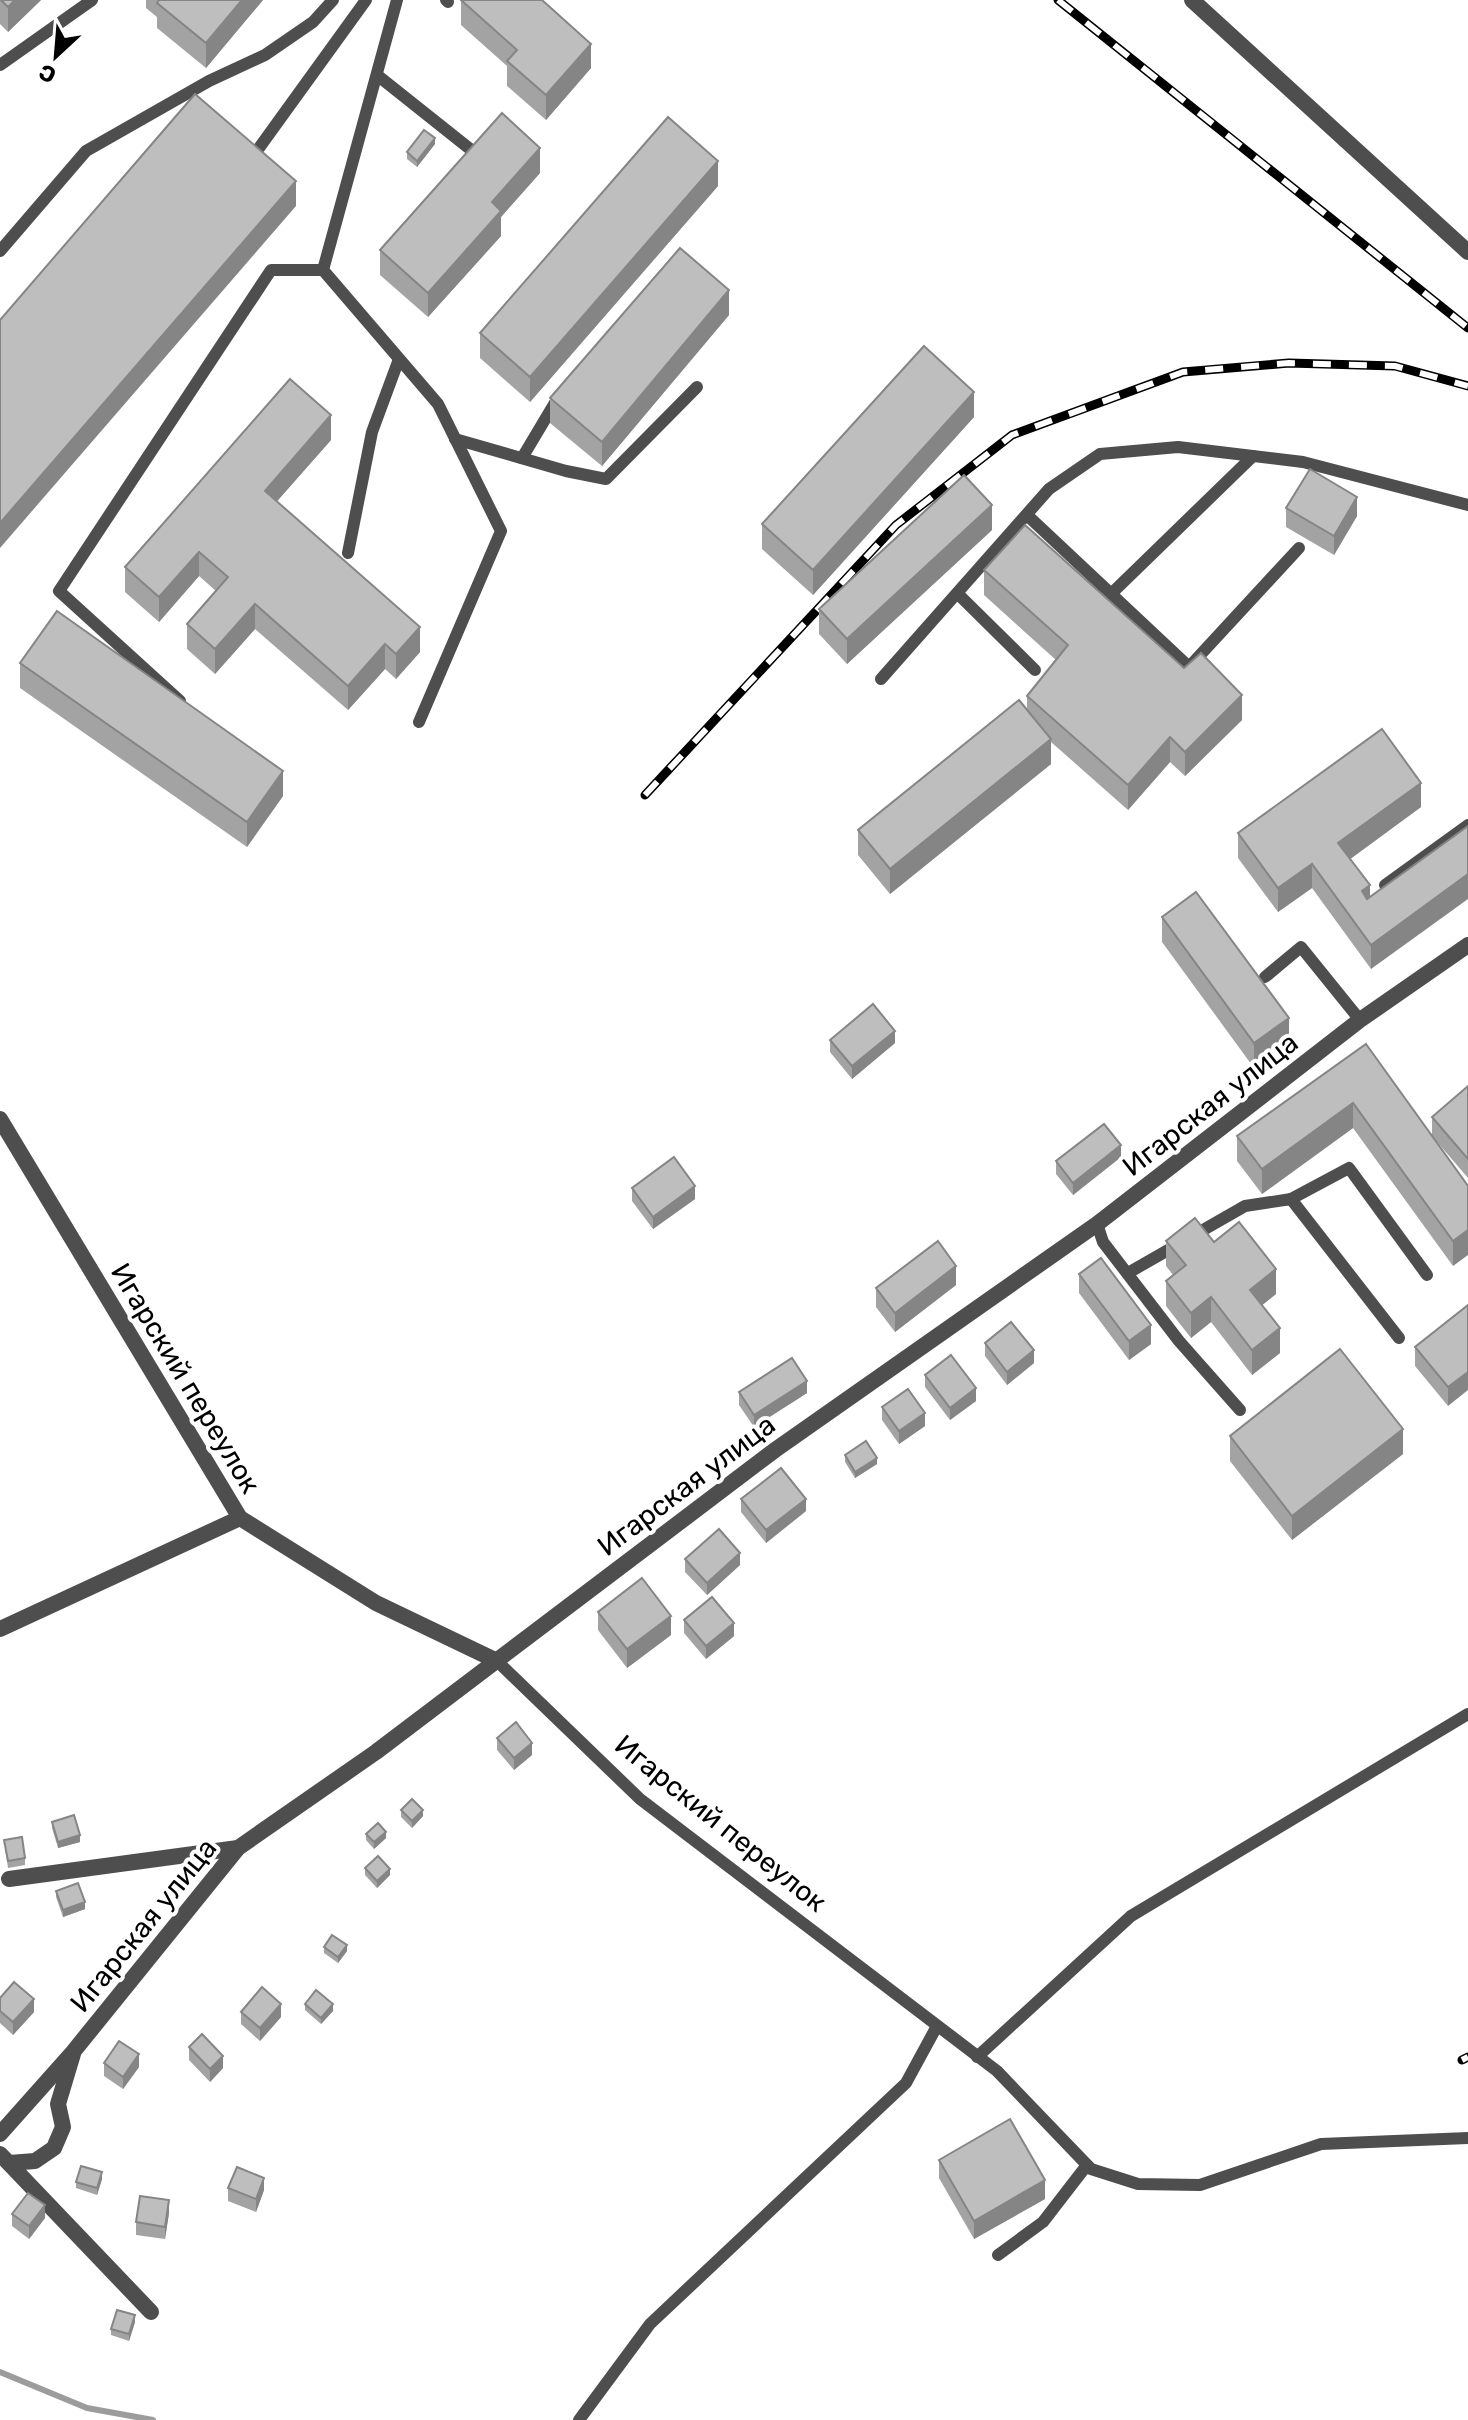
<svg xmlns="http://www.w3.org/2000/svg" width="1468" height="2420" viewBox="0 0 1468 2420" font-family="Rubik,sans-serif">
<rect width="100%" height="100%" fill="#fff"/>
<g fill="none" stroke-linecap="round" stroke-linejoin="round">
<polyline stroke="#9c9c9c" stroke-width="6" points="0,2372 87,2408 153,2420"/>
<g stroke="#4e4e4e" stroke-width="12">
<polyline points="397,0 323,270 438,404 501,531 419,722"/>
<polyline points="446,0 448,2"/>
<polyline points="0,65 92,0"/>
<polyline points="377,75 470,149"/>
<polyline points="259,148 366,0"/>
<polyline points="0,251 86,151 209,81 265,55 313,22 333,0"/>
<polyline points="455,439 566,471 606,479 697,387"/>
<polyline points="522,458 559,396"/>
<polyline points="1028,516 1189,667 1299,548"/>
<polyline points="348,553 372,432 399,359"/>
<polyline points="1112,593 1253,456"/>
<polyline points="958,594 1035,670"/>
<polyline points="881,679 1049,489 1100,454 1178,447 1303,462 1468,505"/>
<polyline points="180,701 59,591 271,270 323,270"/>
<polyline points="1385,885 1468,825"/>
<polyline points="1265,977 1301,947 1360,1020"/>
<polyline points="1291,1199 1349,1168 1427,1275"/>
<polyline points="1097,1224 1103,1242 1179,1341 1240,1410"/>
<polyline points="1128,1273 1245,1206 1291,1199 1399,1338"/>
<polyline points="497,1661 640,1799 997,2071 1091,2169 1138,2184 1200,2185 1321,2144 1468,2138"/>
<polyline points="977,2057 1131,1916 1468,1714"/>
<polyline points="998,2255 1043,2222 1087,2165"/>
<polyline points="579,2420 650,2324 906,2083 937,2026"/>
</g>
<g stroke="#4e4e4e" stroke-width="16">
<polyline points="1192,0 1468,252"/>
<polyline points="0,1119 240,1518 376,1603 497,1661"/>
<polyline points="0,1629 240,1518"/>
<polyline points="9,1879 238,1848"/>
<polyline points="0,2134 73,2052 238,1848 376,1752 775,1450 1097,1224 1360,1020 1468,945"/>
<polyline points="0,2154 151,2312"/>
<polyline points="9,2163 35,2161 54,2148 63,2127 58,2104 73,2054"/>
</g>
<g stroke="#000" stroke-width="9">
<g id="rail">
<polyline points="1058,0 1468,328"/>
<polyline points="645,795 896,525 1012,435 1183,372 1289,363 1395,366 1468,386"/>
<polyline points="1462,2060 1468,2057"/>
</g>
</g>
<use href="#rail" stroke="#fff" stroke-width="6" stroke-dasharray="18" stroke-linecap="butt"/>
</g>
<g fill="#a3a3a3">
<polygon points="0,0 41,0 8,32 0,24"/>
<polygon points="146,0 263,0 206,68 157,28 157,17 146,8"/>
<polygon points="461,1 591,68 546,120 507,86 507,66 461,25"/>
<polygon points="435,144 417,167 407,159 407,152"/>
<polygon points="540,173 501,217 501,236 428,317 380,275 380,250"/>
<polygon points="718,186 530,402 480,358 480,333"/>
<polygon points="729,315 602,466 550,423 550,398"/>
<polygon points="974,417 813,595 762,549 762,524"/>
<polygon points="331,440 277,501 420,652 396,679 385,669 348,710 255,629 215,674 187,649 187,624 216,591 199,576 159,622 125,592 125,567"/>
<polygon points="1286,508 1357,516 1334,555 1286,527"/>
<polygon points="992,530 847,664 819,634 819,609"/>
<polygon points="984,570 1242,720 1185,776 1170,762 1128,810 1051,742 1051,764 890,894 858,855 858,830 1027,709 1027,696 1056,660 984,595"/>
<polygon points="20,663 283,796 247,847 20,688"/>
<polygon points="1421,807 1350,859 1370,898 1468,826 1371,969 1312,888 1278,912 1238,858 1238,833"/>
<polygon points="1162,917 1289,1043 1254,1068 1162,942"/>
<polygon points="830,1040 895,1043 852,1079 830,1052"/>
<polygon points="1366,1044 1468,1186 1453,1266 1353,1128 1262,1194 1237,1161 1237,1136"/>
<polygon points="1468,1086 1468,1178 1432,1136 1432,1117"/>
<polygon points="1121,1157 1073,1195 1056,1174 1056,1161"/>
<polygon points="632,1188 695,1199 653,1229 632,1201"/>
<polygon points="1166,1241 1214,1242 1276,1294 1262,1305 1280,1353 1252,1375 1211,1322 1191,1338 1166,1306 1166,1281 1173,1275 1166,1266"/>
<polygon points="1079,1274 1151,1344 1129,1360 1079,1293"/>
<polygon points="956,1285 895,1332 876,1307 876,1288"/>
<polygon points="1468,1305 1448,1406 1415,1366 1415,1347"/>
<polygon points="985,1343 1034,1363 1007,1385 985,1356"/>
<polygon points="925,1375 976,1401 950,1420 925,1387"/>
<polygon points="739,1392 807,1393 754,1427 739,1405"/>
<polygon points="882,1407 925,1426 899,1444 882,1420"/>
<polygon points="1230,1436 1403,1454 1292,1540 1230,1461"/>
<polygon points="845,1455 877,1464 855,1478 845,1462"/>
<polygon points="741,1499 806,1511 766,1543 741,1512"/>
<polygon points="685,1559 740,1565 707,1595 685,1572"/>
<polygon points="598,1612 671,1635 627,1668 598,1630"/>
<polygon points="684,1620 734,1636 706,1659 684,1633"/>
<polygon points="497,1738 532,1755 514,1770 497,1750"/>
<polygon points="401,1810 423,1816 412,1828 401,1817"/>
<polygon points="52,1822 80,1842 58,1848 52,1828"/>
<polygon points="366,1834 386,1838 374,1849 366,1840"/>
<polygon points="4,1840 25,1858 25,1865 8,1868"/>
<polygon points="365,1868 390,1875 377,1888 365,1875"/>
<polygon points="56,1891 85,1909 63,1917 56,1897"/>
<polygon points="324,1947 347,1951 338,1963 324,1953"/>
<polygon points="0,1998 34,2012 13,2035 0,2023"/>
<polygon points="305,2004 333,2011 321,2024 305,2010"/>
<polygon points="241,2012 281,2017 260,2041 241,2024"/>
<polygon points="189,2047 223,2068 210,2082 189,2060"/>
<polygon points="104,2063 139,2067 123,2089 104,2076"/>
<polygon points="939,2160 1045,2199 974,2239 939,2178"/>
<polygon points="102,2179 97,2195 76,2188 76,2182"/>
<polygon points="228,2188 264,2190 256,2212 228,2201"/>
<polygon points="169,2213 165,2239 136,2235 136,2222"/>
<polygon points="12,2214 45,2218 29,2239 12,2226"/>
<polygon points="135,2322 129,2341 111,2335 111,2329"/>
</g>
<g fill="#858585">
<polygon points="15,0 41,0 8,32 8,7"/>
<polygon points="242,0 263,0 206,68 206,43"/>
<polygon points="591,44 591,68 546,120 546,95"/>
<polygon points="435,138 435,144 417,167 417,161"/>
<polygon points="540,148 540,173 501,217 501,236 428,317 428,293 492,202"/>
<polygon points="718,161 718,186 530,402 530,377"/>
<polygon points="296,181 296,206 0,548 0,523"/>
<polygon points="729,290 729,315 602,466 602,442"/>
<polygon points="974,392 974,417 813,595 813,570"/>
<polygon points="331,415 331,440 265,515 265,491"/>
<polygon points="1357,497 1357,516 1334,555 1334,536"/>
<polygon points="992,505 992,530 847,664 847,639"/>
<polygon points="199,552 199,576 159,622 159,597"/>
<polygon points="255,604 255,629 215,674 215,649"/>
<polygon points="420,627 420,652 396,679 396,654"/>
<polygon points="385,644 385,669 348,710 348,686"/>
<polygon points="1242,695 1242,720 1185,776 1185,752"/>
<polygon points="1170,737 1170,762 1128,810 1128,785"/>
<polygon points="1051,739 1051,764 890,894 890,869"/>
<polygon points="283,771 283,796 247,847 247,822"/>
<polygon points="1421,783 1421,807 1338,868 1338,843"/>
<polygon points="1312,864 1312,888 1278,912 1278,888"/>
<polygon points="1468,874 1468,899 1371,969 1371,945"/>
<polygon points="1370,885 1370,910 1362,891"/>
<polygon points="1289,1018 1289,1043 1254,1068 1254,1043"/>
<polygon points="895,1031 895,1043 852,1079 852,1066"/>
<polygon points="1353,1103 1353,1128 1262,1194 1262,1169"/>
<polygon points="1121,1145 1121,1157 1073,1195 1073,1183"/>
<polygon points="695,1186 695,1199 653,1229 653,1217"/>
<polygon points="1468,1230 1468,1255 1453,1266 1453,1241"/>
<polygon points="956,1266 956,1285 895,1332 895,1313"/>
<polygon points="1276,1269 1276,1294 1250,1315 1250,1290"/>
<polygon points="1211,1297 1211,1322 1191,1338 1191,1313"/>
<polygon points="1151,1325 1151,1344 1129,1360 1129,1341"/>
<polygon points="1280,1328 1280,1353 1252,1375 1252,1350"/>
<polygon points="1034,1350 1034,1363 1007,1385 1007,1372"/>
<polygon points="1468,1372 1468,1390 1448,1406 1448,1387"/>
<polygon points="807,1381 807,1393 754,1427 754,1415"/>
<polygon points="976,1388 976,1401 950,1420 950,1408"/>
<polygon points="925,1413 925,1426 899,1444 899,1431"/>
<polygon points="1403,1429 1403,1454 1292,1540 1292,1516"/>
<polygon points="877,1458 877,1464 855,1478 855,1472"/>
<polygon points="806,1499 806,1511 766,1543 766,1530"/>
<polygon points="740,1553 740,1565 707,1595 707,1583"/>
<polygon points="671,1616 671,1635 627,1668 627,1649"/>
<polygon points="734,1623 734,1636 706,1659 706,1646"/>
<polygon points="532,1743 532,1755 514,1770 514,1758"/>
<polygon points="423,1810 423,1816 412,1828 412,1821"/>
<polygon points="386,1832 386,1838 374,1849 374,1842"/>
<polygon points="80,1835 80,1842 58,1848 58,1842"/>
<polygon points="390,1869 390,1875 377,1888 377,1881"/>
<polygon points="85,1902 85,1909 63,1917 63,1910"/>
<polygon points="347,1945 347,1951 338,1963 338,1957"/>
<polygon points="34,1999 34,2012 13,2035 13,2022"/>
<polygon points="281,2004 281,2017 260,2041 260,2028"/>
<polygon points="333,2004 333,2011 321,2024 321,2018"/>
<polygon points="139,2054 139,2067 123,2089 123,2077"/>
<polygon points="223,2056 223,2068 210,2082 210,2069"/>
<polygon points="102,2172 102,2179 97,2195 97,2188"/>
<polygon points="264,2178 264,2190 256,2212 256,2199"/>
<polygon points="1045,2180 1045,2199 974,2239 974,2221"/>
<polygon points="169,2200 169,2213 165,2239 165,2227"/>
<polygon points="45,2205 45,2218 29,2239 29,2226"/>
<polygon points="135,2315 135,2322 129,2341 129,2334"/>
</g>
<g fill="#bebebe" stroke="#858585" stroke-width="2">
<polygon points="1,0 15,0 8,7"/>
<polygon points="159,0 242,0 206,43 157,3"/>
<polygon points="461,0 542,0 591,44 546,95 507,61 517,50"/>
<polygon points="195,94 296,181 0,523 0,320"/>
<polygon points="502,113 540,148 492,202 501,211 428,293 380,250"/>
<polygon points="668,117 718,161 530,377 480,333"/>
<polygon points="424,130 435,138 417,161 407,152"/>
<polygon points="680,248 729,290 602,442 550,398"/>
<polygon points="924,346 974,392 813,570 762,524"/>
<polygon points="290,379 331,415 265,491 420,627 396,654 385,644 348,686 255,604 215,649 187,624 228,577 199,552 159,597 125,567"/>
<polygon points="1310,469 1357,497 1334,536 1286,508"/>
<polygon points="964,475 992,505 847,639 819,609"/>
<polygon points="1025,525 1184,668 1201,653 1242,695 1185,752 1170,737 1128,785 1027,696 1068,645 984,570"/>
<polygon points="57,611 283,771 247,822 20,663"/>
<polygon points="1019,700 1051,739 890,869 858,830"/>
<polygon points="1382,729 1421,783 1338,843 1370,885 1362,891 1367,899 1468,826 1468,874 1371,945 1312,864 1278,888 1238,833"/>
<polygon points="1196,892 1289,1018 1254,1043 1162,917"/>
<polygon points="873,1004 895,1031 852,1066 830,1040"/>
<polygon points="1366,1044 1468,1186 1468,1230 1453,1241 1353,1103 1262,1169 1237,1136"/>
<polygon points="1468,1086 1468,1159 1432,1117"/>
<polygon points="1104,1124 1121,1145 1073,1183 1056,1161"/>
<polygon points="674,1157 695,1186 653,1217 632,1188"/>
<polygon points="1195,1218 1214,1242 1239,1222 1276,1269 1250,1290 1280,1328 1252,1350 1211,1297 1191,1313 1166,1281 1186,1265 1166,1241"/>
<polygon points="938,1241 956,1266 895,1313 876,1288"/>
<polygon points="1101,1258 1151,1325 1129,1341 1079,1274"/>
<polygon points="1468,1305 1468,1372 1448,1387 1415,1347"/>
<polygon points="1011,1322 1034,1350 1007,1372 985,1343"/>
<polygon points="1340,1349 1403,1429 1292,1516 1230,1436"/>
<polygon points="951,1355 976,1388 950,1408 925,1375"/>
<polygon points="792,1358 807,1381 754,1415 739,1392"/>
<polygon points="908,1389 925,1413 899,1431 882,1407"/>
<polygon points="866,1441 877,1458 855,1472 845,1455"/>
<polygon points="781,1468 806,1499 766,1530 741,1499"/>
<polygon points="719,1529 740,1553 707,1583 685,1559"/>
<polygon points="642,1578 671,1616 627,1649 598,1612"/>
<polygon points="712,1597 734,1623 706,1646 684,1620"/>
<polygon points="516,1722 532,1743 514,1758 497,1738"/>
<polygon points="412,1799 423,1810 412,1821 401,1810"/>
<polygon points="74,1815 80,1835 58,1842 52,1822"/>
<polygon points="378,1823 386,1832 374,1842 366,1834"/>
<polygon points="22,1837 25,1858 8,1861 4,1840"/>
<polygon points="378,1856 390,1869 377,1881 365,1868"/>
<polygon points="78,1883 85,1902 63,1910 56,1891"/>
<polygon points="332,1935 347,1945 338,1957 324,1947"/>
<polygon points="14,1982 34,1999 13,2022 0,2011 0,1998"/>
<polygon points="262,1987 281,2004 260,2028 241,2012"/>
<polygon points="316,1990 333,2004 321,2018 305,2004"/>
<polygon points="202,2034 223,2056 210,2069 189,2047"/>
<polygon points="119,2041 139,2054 123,2077 104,2063"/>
<polygon points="1010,2119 1045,2180 974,2221 939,2160"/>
<polygon points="81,2166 102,2172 97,2188 76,2182"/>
<polygon points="237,2167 264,2178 256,2199 228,2188"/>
<polygon points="28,2193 45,2205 29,2226 12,2214"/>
<polygon points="140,2196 169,2200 165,2227 136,2222"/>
<polygon points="117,2310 135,2315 129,2334 111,2329"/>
</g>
<g text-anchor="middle" stroke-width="8" stroke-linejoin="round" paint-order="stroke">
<g font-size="28" fill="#000" stroke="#fff">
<text transform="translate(1210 1104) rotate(-38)" y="10">Игарская улица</text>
<text transform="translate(186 1378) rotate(59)" y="10">Игарский переулок</text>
<text transform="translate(686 1485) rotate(-37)" y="10">Игарская улица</text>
<text transform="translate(721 1823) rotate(39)" y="10">Игарский переулок</text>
<text transform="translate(143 1925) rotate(-51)" y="10">Игарская улица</text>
</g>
</g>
<g transform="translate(56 56) rotate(206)" stroke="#ffffff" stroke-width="6" paint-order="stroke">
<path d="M0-6L14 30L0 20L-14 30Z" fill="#000000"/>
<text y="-12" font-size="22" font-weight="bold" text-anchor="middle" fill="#000000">С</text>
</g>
</svg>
